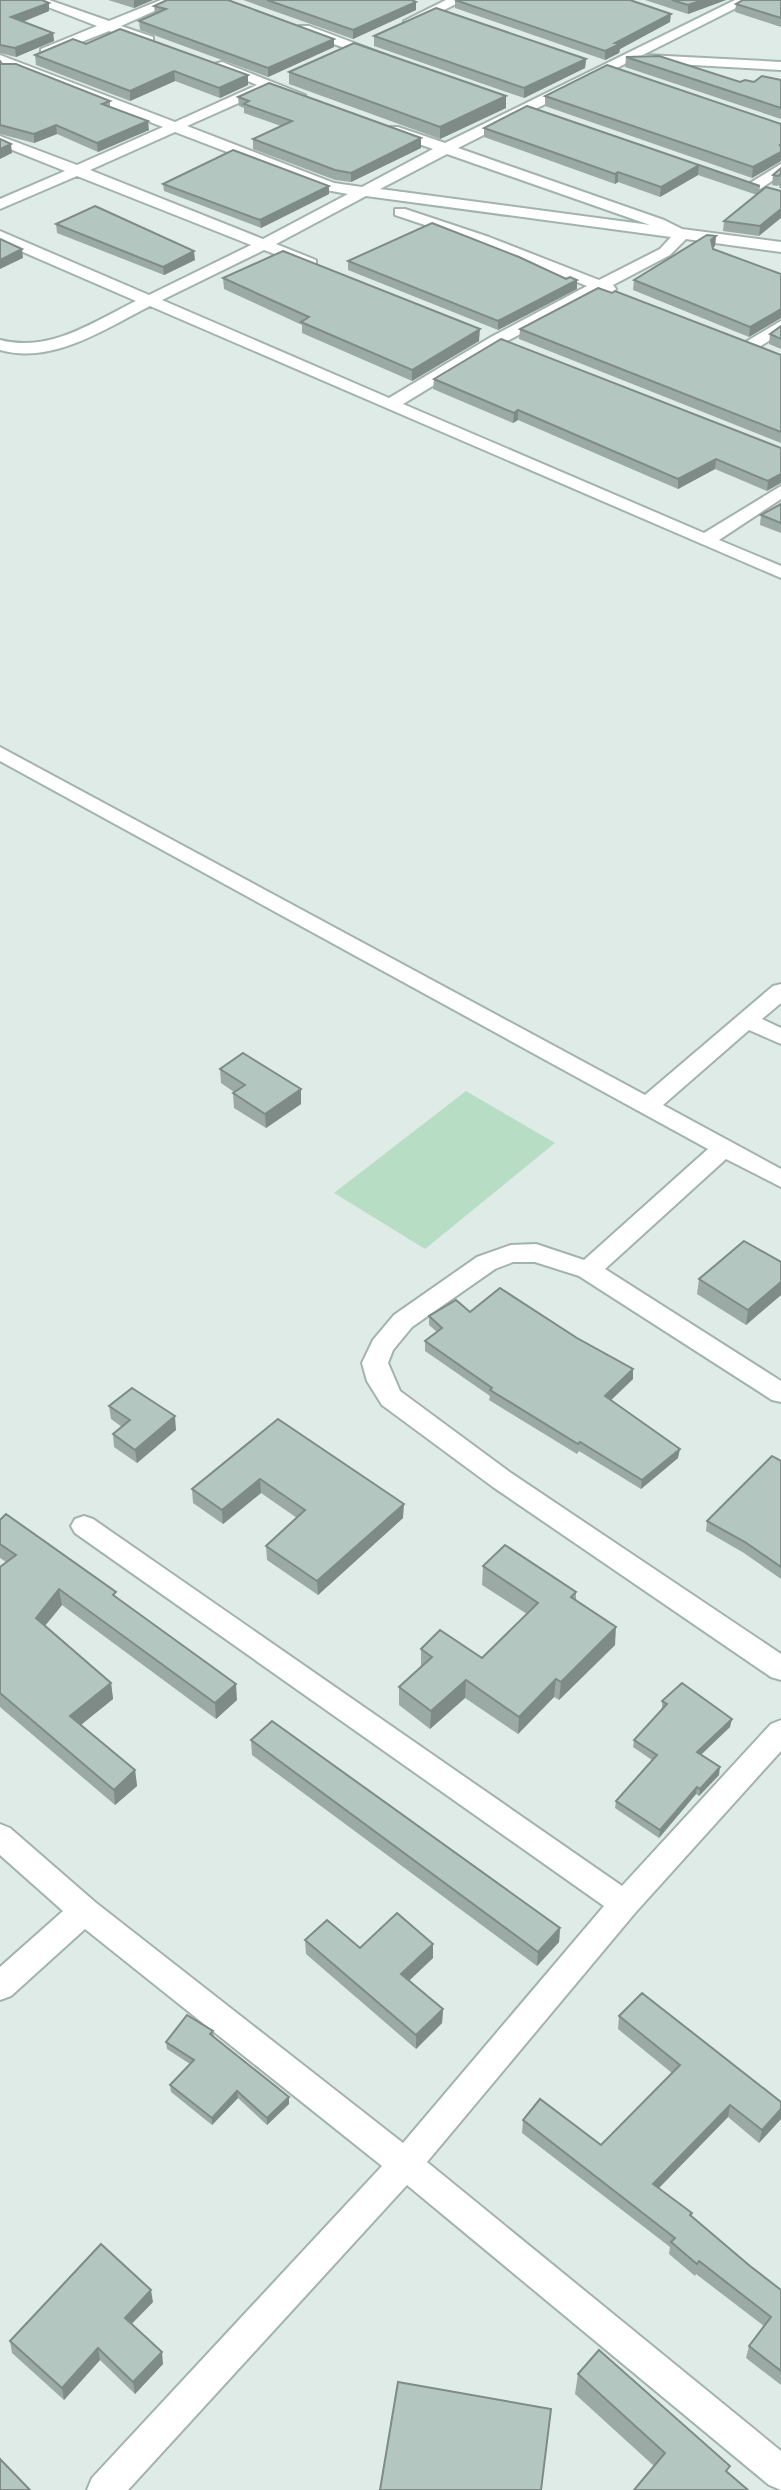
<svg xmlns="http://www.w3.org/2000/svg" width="781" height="2490" viewBox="0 0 781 2490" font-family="'Fira Sans',sans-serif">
<rect width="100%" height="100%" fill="#dfebe7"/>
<polygon fill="#b7dec4" points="466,1091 555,1143 425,1249 334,1193"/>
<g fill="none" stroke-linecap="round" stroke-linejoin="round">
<g stroke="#a2b3ae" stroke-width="4">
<g id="minor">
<polygon points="30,0 49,0 109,21 161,0 179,0 121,26 153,37 153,43 143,43 109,31 46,56 41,55 41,49 97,26"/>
<polygon points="446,0 464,0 416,24 404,21"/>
<path d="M735,0H752L458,148L664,220L682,229L781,242V252L686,239L670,255L613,285L616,289L614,292H601L503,343L403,404L704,533L781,486V499L719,540L781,566V578L150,306C105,329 52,365 0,350V340C50,353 93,322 136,301L0,242V231L149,295L251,245L77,176L0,209V199L65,171L0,145V136L77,165L163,127L0,64V55L175,122L257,85L210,65L222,62L305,95L298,99L270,89L187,126L334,183L362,187L433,149L388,133V127H398L445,143ZM175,132L326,190L348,194L263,239L90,170ZM447,154L650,225L380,189ZM366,196L671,237L660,249L599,280L489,237L405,209H395V215L479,243L587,286L491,337L389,398L162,300L264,250L306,266H316V260L276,244Z"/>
<polygon points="299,26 309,26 386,55 374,58 299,32"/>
<polygon points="646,55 781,62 781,70 641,62 641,56"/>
<polygon points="781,164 781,175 760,189 750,189 750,183"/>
<polygon points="781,321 781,333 756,349 744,349 744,343"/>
<polygon points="0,747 645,1095 773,986 781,984 781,1003 762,1019 781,1028 781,1044 749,1030 663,1105 781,1169 781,1187 726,1159 605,1269 781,1381 781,1402 772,1400 579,1276 535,1262 513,1262 495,1269 412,1327 393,1350 388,1363 400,1391 511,1473 781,1654 781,1680 771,1677 493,1487 382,1405 367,1381 362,1363 373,1340 394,1315 477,1257 511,1245 536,1244 584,1260 708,1149 0,761"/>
<polygon points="84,1516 93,1519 622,1886 771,1724 781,1720 781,1751 635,1913 427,2162 781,2451 781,2490 769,2485 407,2185 128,2490 87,2490 92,2478 382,2166 85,1929 11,1996 0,2000 0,1967 63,1911 0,1855 0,1824 10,1828 95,1902 403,2143 604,1906 75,1533 71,1526 75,1519"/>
</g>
</g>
<use href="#minor" fill="#fff" fill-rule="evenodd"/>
</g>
<g fill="#9baaa5">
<polygon points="0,0 49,3 49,11 23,22 53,33 54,41 16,57 0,53"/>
<polygon points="108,0 153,0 134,8"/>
<polygon points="243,0 412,0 416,10 353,39"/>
<polygon points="455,0 670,22 620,49 619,53 605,60 455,8"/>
<polygon points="645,0 726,0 688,14"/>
<polygon points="781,0 781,27 735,12 736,4"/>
<polygon points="154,6 334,47 268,77 140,30 139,21 155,14"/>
<polygon points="374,36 586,59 585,68 524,98 374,46"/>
<polygon points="86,44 248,75 248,85 220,98 175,81 130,101 36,65 35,55"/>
<polygon points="626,57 740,82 781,80 781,119 625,67"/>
<polygon points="0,61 2,64 110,101 110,107 149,130 98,152 57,134 34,143 0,134"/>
<polygon points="289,72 506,96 506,108 440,139 289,84"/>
<polygon points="545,96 781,124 781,161 752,178 545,106"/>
<polygon points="238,97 421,138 421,148 351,182 335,180 253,149 253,139 281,126 244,113 244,108 239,106"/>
<polygon points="527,106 760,186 759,193 781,191 759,236 723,231 724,221 757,195 698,175 660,197 618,182 615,184 484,137 484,128"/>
<polygon points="781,168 781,189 779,187 779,185 777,186 772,185 773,175"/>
<polygon points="163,184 329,186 329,194 261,228 164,191"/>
<polygon points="56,224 195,260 164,275 57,233"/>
<polygon points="716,236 715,246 712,248 781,318 749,337 633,290 634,280"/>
<polygon points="348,261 577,280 577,289 498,330 348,270"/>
<polygon points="223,278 479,341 412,381 302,333 302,325 224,289"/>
<polygon points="612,293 781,355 781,443 519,339 520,329"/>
<polygon points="781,326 781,349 769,344 770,334"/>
<polygon points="434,379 781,448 767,491 715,469 678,489 518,420 513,423 433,389"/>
<polygon points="781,504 781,533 760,525 761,515"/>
<polygon points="220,1069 301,1089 301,1104 266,1128 234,1108 233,1093 234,1092 221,1083"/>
<polygon points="781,1262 781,1295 746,1325 697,1294 699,1279"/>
<polygon points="470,1312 577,1338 633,1369 633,1379 611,1400 678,1458 641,1489 579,1451 577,1454 489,1400 490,1396 425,1351 425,1341 437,1332 429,1325 429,1316"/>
<polygon points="109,1406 176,1430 137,1463 114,1447 113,1434 122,1427 111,1419"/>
<polygon points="278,1419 403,1518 318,1595 267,1560 266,1546 297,1518 261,1493 223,1524 193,1503 192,1489"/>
<polygon points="781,1461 781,1579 744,1553 706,1531 707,1521"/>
<polygon points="0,1520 117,1597 237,1700 216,1719 62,1605 45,1626 111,1683 113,1699 81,1725 135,1770 137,1786 115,1805 0,1707 0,1567 6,1562 0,1558"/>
<polygon points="483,1566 576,1592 576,1600 615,1645 559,1700 554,1697 518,1734 465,1698 430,1729 399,1705 399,1687 421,1668 421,1649 482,1658 527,1614 482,1585"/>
<polygon points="662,1701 730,1727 701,1755 719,1775 699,1796 696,1794 659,1838 615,1808 616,1801 652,1760 633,1747 634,1740 663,1709 662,1708"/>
<polygon points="251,1740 560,1928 559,1942 537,1966 252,1755"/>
<polygon points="305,1940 360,1948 433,1944 433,1958 409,1981 443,2009 442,2023 416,2049 306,1954"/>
<polygon points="619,2016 781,2102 781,2119 759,2143 728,2117 659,2188 692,2213 691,2216 750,2266 781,2290 781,2385 746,2358 749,2346 764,2326 696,2274 695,2276 669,2254 670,2247 522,2133 523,2120 601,2145 672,2073 618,2029"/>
<polygon points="213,2031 214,2037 289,2104 267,2125 238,2098 212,2125 171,2092 170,2085 190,2064 167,2049 166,2042"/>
<polygon points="153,2302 132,2324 163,2364 135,2394 100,2360 64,2400 12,2353 10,2341"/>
<polygon points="578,2374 728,2473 654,2466 575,2394"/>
</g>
<g fill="#7e8b86">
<polygon points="134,0 153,0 134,8"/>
<polygon points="703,0 726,0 688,14 688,5"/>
<polygon points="416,2 416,10 353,39 353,30"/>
<polygon points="49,3 49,11 12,26 11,17"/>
<polygon points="671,14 670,22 620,49 619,53 605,60 605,51 615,43"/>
<polygon points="53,33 54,41 16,57 15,48"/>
<polygon points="334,39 334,47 268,77 268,68"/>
<polygon points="586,59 585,68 524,98 524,88"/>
<polygon points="174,71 175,81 130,101 130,91"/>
<polygon points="248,75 248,85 220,98 219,88"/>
<polygon points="506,96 506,108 440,139 440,127"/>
<polygon points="148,121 149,130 98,152 97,143"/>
<polygon points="56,125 57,134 34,143 34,134"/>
<polygon points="421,138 421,148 351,182 351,173"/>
<polygon points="11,144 12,153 0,159 0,149"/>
<polygon points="781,145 781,161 752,178 753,167"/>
<polygon points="699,165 698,175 660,197 661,187"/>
<polygon points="618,172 618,182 615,184 615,174"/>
<polygon points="329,186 329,194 261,228 260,220"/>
<polygon points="781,209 781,218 759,236 760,226"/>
<polygon points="716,236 715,246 710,250 711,240"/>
<polygon points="22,249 23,258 0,269 0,260"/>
<polygon points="194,251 195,260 164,275 163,267"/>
<polygon points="577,280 577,289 498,330 498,321"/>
<polygon points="781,309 781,318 749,337 750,327"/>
<polygon points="480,329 479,341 412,381 412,370"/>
<polygon points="518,410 518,420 513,423 514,413"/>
<polygon points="716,459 715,469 678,489 678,479"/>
<polygon points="781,474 781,483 767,491 768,481"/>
<polygon points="301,1089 301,1104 266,1128 265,1114"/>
<polygon points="781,1282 781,1295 746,1325 748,1310"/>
<polygon points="633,1369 633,1379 605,1406 605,1396"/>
<polygon points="175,1416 176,1430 137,1463 135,1450"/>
<polygon points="680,1449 678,1458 641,1489 642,1480"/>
<polygon points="260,1479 261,1493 223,1524 222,1510"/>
<polygon points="404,1504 403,1518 318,1595 317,1581"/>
<polygon points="59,1589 62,1605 38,1634 36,1618"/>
<polygon points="616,1627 615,1645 559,1700 561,1682"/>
<polygon points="556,1679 554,1697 518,1734 519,1717"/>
<polygon points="466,1680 465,1698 430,1729 431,1711"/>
<polygon points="111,1683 113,1699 73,1731 70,1716"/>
<polygon points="236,1684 237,1700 216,1719 215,1703"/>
<polygon points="732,1719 730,1727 696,1759 697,1752"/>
<polygon points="720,1767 719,1775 699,1796 700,1789"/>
<polygon points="135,1770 137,1786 115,1805 114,1790"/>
<polygon points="697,1787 696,1794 659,1838 660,1830"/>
<polygon points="560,1928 559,1942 537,1966 538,1952"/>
<polygon points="433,1944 433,1958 401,1988 401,1974"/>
<polygon points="443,2009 442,2023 416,2049 416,2035"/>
<polygon points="237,2091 238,2098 212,2125 212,2118"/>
<polygon points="289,2097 289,2104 267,2125 267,2118"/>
<polygon points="730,2105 728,2117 651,2196 653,2184"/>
<polygon points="781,2109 781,2119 759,2143 762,2130"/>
<polygon points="151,2290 153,2302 126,2329 125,2318"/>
<polygon points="98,2348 100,2360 64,2400 62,2388"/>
<polygon points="162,2352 163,2364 135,2394 133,2382"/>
</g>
<g fill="#b4c6c0" stroke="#7e8b86" stroke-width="2">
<polygon points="0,0 42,0 49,3 11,17 53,33 15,48 0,45"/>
<polygon points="167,0 228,0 334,39 268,68 139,21 166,9 154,6"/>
<polygon points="267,0 412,0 416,2 353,30"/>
<polygon points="455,0 630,0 671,14 615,43 620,44 605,51"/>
<polygon points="672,0 703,0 688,5"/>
<polygon points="743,0 781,0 781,18 736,4"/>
<polygon points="436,8 586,59 524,88 374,36"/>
<polygon points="120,29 248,75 219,88 174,71 130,91 35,55 73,39 86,44"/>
<polygon points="354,43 506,96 440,127 289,72"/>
<polygon points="659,56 740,82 745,80 754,82 762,76 781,80 781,108 626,57"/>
<polygon points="0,61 2,64 16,64 110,101 102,104 148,121 97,143 56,125 34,134 0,125"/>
<polygon points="607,65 781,124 781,145 779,145 781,146 781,152 753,167 545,96"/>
<polygon points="269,83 421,138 351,173 335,170 253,139 292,121 244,104 249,101 238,97"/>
<polygon points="527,106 760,186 699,165 661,187 618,172 615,174 484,128"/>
<polygon points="0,139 11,144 0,149"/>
<polygon points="233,150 329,186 260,220 163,184"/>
<polygon points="781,168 781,174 778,176 773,175"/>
<polygon points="766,187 781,191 781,209 760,226 724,221"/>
<polygon points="95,206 194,251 163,267 56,224"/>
<polygon points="432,223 519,257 566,279 570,277 577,280 498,321 348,261"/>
<polygon points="707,235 716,236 711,240 713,249 781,274 781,309 750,327 634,280"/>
<polygon points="0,239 22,249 0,260"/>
<polygon points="283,251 480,329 412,370 301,322 309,317 223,278"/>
<polygon points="598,288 612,293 615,291 781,355 781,432 520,329"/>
<polygon points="781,326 781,339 770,334"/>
<polygon points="501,339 781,448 781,474 768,481 716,459 678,479 518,410 514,413 434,379"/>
<polygon points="781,504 781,523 761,515"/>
<polygon points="243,1053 301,1089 265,1114 233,1093 245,1085 220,1069"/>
<polygon points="744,1241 781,1262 781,1282 748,1310 699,1279"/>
<polygon points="500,1288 577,1338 633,1369 605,1396 680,1449 642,1480 580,1442 578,1444 490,1390 492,1388 425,1341 442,1328 429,1316 456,1300 470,1312"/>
<polygon points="132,1388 175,1416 135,1450 113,1434 130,1420 109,1406"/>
<polygon points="278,1419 404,1504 317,1581 266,1546 305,1510 260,1479 222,1510 192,1489"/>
<polygon points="772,1456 781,1461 781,1567 745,1542 707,1521"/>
<polygon points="6,1514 116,1592 113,1595 236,1684 215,1703 59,1589 36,1618 111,1683 70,1716 135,1770 114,1790 0,1693 0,1567 16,1555 0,1544 0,1520"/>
<polygon points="505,1545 576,1592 571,1597 616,1627 561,1682 556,1679 519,1717 466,1680 431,1711 399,1687 432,1657 421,1649 440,1630 482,1658 538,1603 483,1566"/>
<polygon points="682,1683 732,1719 697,1752 720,1767 700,1789 697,1787 660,1830 616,1801 657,1755 634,1740 667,1704 662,1701"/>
<polygon points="272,1721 560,1928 538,1952 251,1740"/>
<polygon points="397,1913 433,1944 401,1974 443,2009 416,2035 305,1940 327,1920 360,1948"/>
<polygon points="642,1993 781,2102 781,2109 762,2130 730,2105 653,2184 692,2213 690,2215 750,2266 781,2290 781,2371 749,2346 771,2317 699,2261 697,2264 671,2242 675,2238 523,2120 540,2099 601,2145 680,2065 619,2016"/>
<polygon points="187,2015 213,2031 210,2034 289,2097 267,2118 237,2091 212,2118 170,2085 194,2060 166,2042"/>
<polygon points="101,2244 151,2290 125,2318 162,2352 133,2382 98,2348 62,2388 10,2341"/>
<polygon points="599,2350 730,2466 726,2471 748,2490 634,2490 665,2453 578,2374"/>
<polygon points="398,2382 551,2409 541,2490 380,2490"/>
<polygon points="0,2459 30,2490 0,2490"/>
</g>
</svg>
